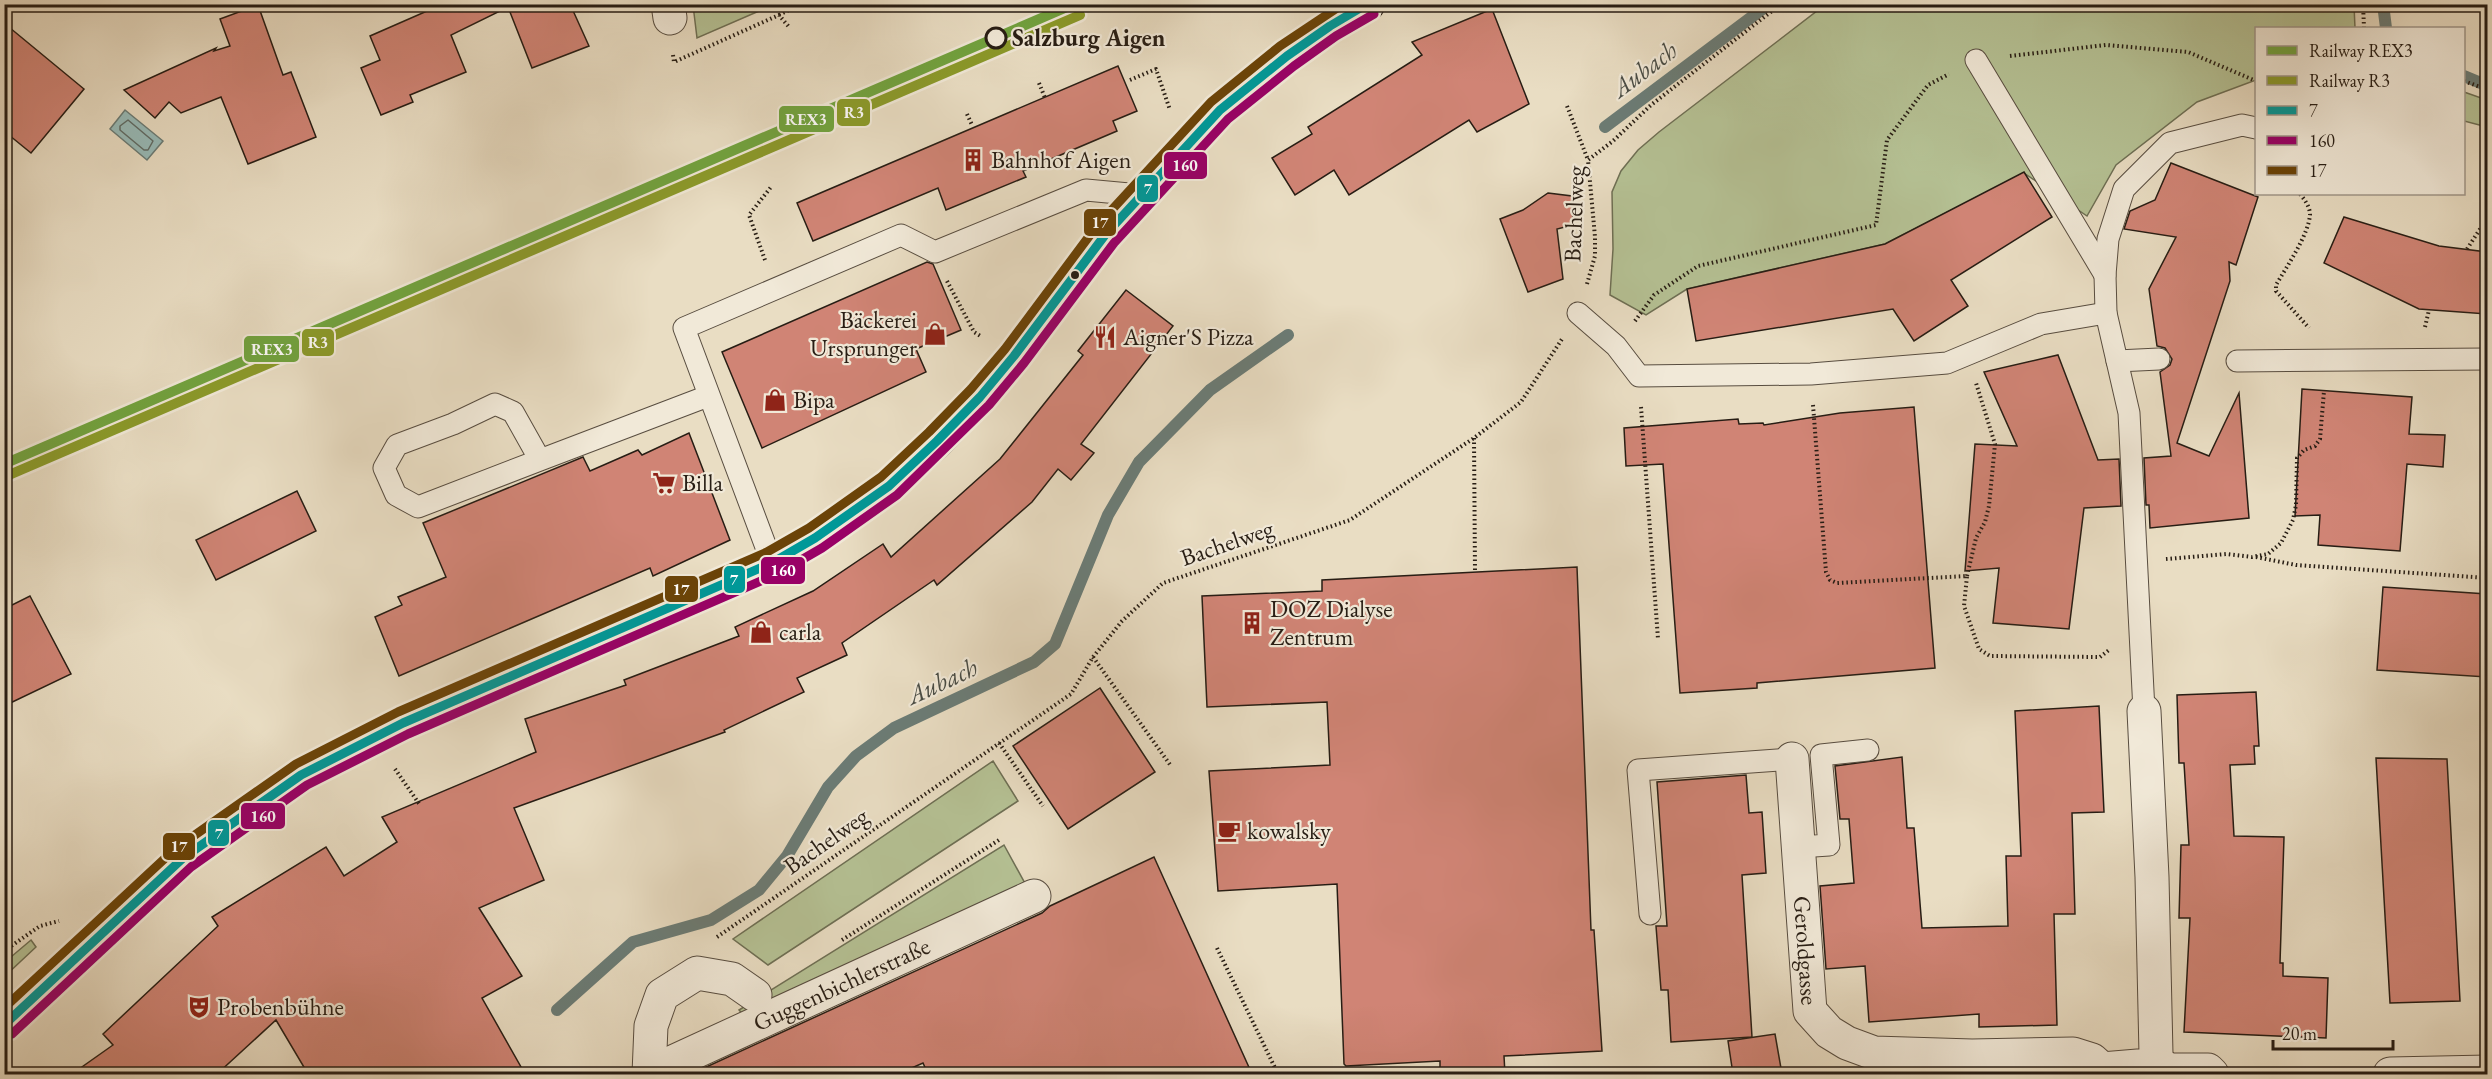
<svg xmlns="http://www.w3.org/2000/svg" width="2492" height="1079" viewBox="0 0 2492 1079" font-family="'EB Garamond',serif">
<rect width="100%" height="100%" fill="#e9ddc3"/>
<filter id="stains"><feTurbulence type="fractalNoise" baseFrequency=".00333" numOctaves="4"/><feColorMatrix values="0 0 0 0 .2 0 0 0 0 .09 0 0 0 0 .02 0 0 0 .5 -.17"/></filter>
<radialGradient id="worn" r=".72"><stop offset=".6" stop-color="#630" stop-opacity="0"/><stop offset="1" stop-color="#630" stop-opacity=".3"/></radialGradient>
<g fill="#b5c194" stroke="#6e6f54" stroke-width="1.5">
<polygon points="693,5 693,4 773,5 697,38"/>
<polygon points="1830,5 2354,5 2355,28 2256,28 2256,80 2197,102 2116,165 2087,216 2024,173 1885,244 1687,289 1646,315 1610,295 1613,249 1612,192 1621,171 1638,150 1659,132 1817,11"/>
<polygon points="2464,92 2487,100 2487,127 2464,121"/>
<polygon points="993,761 1018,801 768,965 733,939"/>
<polygon points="1004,845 1027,887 745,1017 739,1010"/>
<polygon points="31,940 36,947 5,976 5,962"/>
</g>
<polygon fill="#98bbb8" stroke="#6b7c76" stroke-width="1.5" points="125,110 163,141 147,160 110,129"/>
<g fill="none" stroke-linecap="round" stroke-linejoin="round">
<polygon stroke="#606c66" stroke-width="1.5" points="128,120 153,141 148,150 144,150 120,130 120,126"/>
<g stroke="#6b7c76" stroke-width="12">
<polyline points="2383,4 2386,28"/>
<polyline points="2464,76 2488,86"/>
<polyline points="1605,127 1769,4"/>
<polyline points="557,1010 633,942 711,920 759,890 787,856 828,787 856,756 894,728 1034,662 1055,644 1108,515 1139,462 1210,390 1288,335"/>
</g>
</g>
<g fill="#d08475" stroke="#271d14" stroke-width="1.5">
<polygon points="443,4 570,4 589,46 532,68 508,7 451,35 466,72 410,95 413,102 381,115 361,68 380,60 370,36"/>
<polygon points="258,5 283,75 291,72 316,137 248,164 221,97 181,113 169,102 155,118 124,90 216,48 214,51 230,46 220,19"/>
<polygon points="1492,9 1529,104 1477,132 1469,120 1349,195 1334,170 1295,195 1272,158 1312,134 1308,127 1422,55 1412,42"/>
<polygon points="4,23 84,89 31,153 4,131"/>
<polygon points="1118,66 1137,111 1113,121 1117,131 1023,171 1026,177 946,210 938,188 813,241 797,203"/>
<polygon points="2171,163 2258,197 2236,265 2229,262 2230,281 2177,443 2209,456 2239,393 2249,518 2150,528 2149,505 2146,505 2144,458 2171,456 2160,372 2170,365 2172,359 2165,348 2157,346 2149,289 2176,237 2124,229 2130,211 2155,200"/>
<polygon points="2024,172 2052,217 1951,280 1968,306 1914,341 1893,309 1696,341 1687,289 1885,244"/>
<polygon points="1548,193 1572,196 1573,225 1557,229 1563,279 1528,292 1500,219 1523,210"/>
<polygon points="2344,217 2439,246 2487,252 2487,314 2419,309 2324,263"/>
<polygon points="927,262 933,264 961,330 916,349 926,372 762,448 722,352"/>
<polygon points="1126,290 1173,326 1081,444 1094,453 1071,480 1058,469 1032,502 937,585 934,580 842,643 847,655 797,678 804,692 724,730 725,732 514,808 544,880 479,908 522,976 482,998 525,1074 308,1074 276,1020 217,1074 72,1074 113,1045 103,1034 218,926 212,917 326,847 344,876 397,842 382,817 536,752 525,719 626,685 624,680 739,636 735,627 813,591 883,544 891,557 1000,459 1083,355 1078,351"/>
<polygon points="2058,355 2098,460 2119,459 2121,506 2084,508 2069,629 1993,623 1999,568 1965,571 1975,444 2017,446 1984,372"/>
<polygon points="2302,389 2412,397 2409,434 2445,435 2443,467 2407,464 2400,551 2318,545 2320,515 2295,516"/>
<polygon points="1914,407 1935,668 1757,683 1757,688 1680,693 1663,464 1626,466 1624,428 1738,419 1739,424 1763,423 1764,425 1840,413"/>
<polygon points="689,433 730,540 653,576 650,568 399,676 375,617 402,605 398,597 446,577 423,523 583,457 590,471 638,450 642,455"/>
<polygon points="297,491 316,531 216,580 196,540"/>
<polygon points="1577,567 1591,930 1594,930 1602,1051 1504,1056 1505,1074 1440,1074 1440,1061 1346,1066 1344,1064 1337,884 1218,891 1209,771 1330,765 1327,702 1207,707 1202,596 1322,591 1322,580"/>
<polygon points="2383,587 2487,594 2487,677 2377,670"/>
<polygon points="30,596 71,674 4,706 4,609"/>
<polygon points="1100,688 1155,772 1068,829 1013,746"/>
<polygon points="2256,692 2259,746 2254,746 2255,764 2230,765 2234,836 2284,837 2280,963 2283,963 2283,976 2328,978 2326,1038 2184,1032 2190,918 2179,918 2181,845 2189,845 2184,763 2179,763 2177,695"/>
<polygon points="2099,706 2104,812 2072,813 2075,914 2054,914 2057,1025 1979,1027 1979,1014 1869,1022 1865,966 1826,969 1820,886 1854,883 1849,819 1840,819 1835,766 1902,757 1907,828 1914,828 1922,928 2008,926 2006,856 2021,856 2015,711"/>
<polygon points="2376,758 2447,759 2460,1001 2390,1003"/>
<polygon points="1746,775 1749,813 1762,812 1766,873 1742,875 1752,1037 1671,1042 1668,990 1661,990 1656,926 1667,926 1657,782"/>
<polygon points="1154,857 1252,1074 928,1074 923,1063 898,1074 691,1074 1042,913 1050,906"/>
<polygon points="1775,1034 1782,1074 1733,1074 1728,1041"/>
</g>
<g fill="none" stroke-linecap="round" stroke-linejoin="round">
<g stroke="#584d40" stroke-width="23">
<g id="service">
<polyline points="1976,60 2105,275"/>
<polyline points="1578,313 1616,346 1639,376 1811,374 1947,363 2041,324 2106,313"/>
<polyline points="2117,361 2159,359"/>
<polyline points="2237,361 2488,359"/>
<polyline points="540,460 418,507 396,495 384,468 397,445 453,424 495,404 513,412 540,460 708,396"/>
<polyline points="772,563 684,328 901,235 935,252 1086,190 1140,195"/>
<polyline points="2144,711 2129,413 2106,313 2105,275 2108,239 2124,189 2170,143 2242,125 2256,128"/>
<polyline points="1799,847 1829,845 1821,755 1868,750"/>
<polyline points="1650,914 1638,770 1792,759"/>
</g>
</g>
<g stroke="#584d40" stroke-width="35">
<g id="minor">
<polyline points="668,4 670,18"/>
<path id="s1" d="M1792,759L1810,1011L1829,1032L1847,1043L1874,1053L1972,1056L2073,1054L2092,1060L2102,1069"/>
<polyline points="2154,1062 2170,1070 2208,1070 2212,1074"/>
<path id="s2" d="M649,1073L1034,896"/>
<polyline points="649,1074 651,1026 662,995 697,973 732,979 755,995"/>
<polyline points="2096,1074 2102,1069 2150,1065 2156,1054 2152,877 2144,711"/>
<polyline points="2390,1074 2488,1072"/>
</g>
</g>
<g stroke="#271d14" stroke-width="35">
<polyline id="secondary" points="4,1025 183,858 301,775 403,723 772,563 815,538 889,486 937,441 980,397 1014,356 1105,235 1220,110 1287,56 1330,26 1368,4"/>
</g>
<g stroke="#271d14" stroke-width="4" stroke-dasharray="1.5 3" stroke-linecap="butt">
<polyline points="2363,4 2364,28"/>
<polyline points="779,15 801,4"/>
<polyline points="673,55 674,62 779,15 789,27"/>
<polyline points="2010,56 2106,45 2188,52 2256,81"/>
<polyline points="1130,80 1156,69 1170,110"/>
<polyline points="2464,81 2488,90"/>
<polyline points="1039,83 1045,98"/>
<polyline points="1567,106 1588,160"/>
<polyline points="967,114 972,125"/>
<path d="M2300,194C2305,200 2310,207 2310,215C2308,236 2287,266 2276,285V291L2309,328"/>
<polyline points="2467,249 2488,217"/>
<polyline points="765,260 749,215 771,187"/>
<polyline points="947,281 974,332 982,337"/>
<polyline points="1587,284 1595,256 1595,237 1588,160 1613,141 1651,105 1781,4"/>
<polyline points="1635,321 1654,295 1698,266 1876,225 1887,140 1928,85 1949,74"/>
<polyline points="2425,327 2429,310"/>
<polyline points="1813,405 1826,572 1830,580 1837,583 1967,576 1964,606 1979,649 1990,656 2100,657 2109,650"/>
<polyline points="1641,407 1658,639"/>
<polyline points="1474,438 1475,572"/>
<polyline points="2256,557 2296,565 2488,578"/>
<polyline points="2166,559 2227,554 2252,557 2268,554 2281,543 2293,520 2296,505 2297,458 2304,450 2315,446 2320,439 2324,391"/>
<polyline points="1967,576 1976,538 1985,522 1989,506 1995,444 1976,383"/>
<polyline points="1093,657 1171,766"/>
<polyline points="999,743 1043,806"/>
<polyline points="395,769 420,805"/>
<polyline points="717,937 1071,694 1093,657 1122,621 1163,583 1350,520 1474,438 1521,402 1562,339"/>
<polyline points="842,940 999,840"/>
<polyline points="1217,948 1278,1074"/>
<polyline points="4,951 40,926 59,921"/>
</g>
<use href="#service" stroke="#f1e9d8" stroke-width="21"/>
<use href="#minor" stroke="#f1e9d8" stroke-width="33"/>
<use href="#secondary" stroke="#f1e9d8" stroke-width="33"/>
<g stroke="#f1e9d8" stroke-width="14">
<polyline id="bus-1" points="4,1025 183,858 301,775 403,723 772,563 815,538 889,486 937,441 980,397 1014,356 1105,235 1220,110 1287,56 1330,26 1367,4"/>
</g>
<g stroke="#f1e9d8" stroke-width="14">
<polyline id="bus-2" points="12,1034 191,867 307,785 408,734 777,574 822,548 897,495 989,405 1024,363 1114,243 1228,119 1294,66 1336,36 1374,14"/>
</g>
<g stroke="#f1e9d8" stroke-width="14">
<polyline id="bus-3" points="4,1008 175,849 296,764 398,712 767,552 809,528 881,477 929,432 971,389 1005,349 1096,227 1211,102 1280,46 1343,4"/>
</g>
<use href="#bus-1" stroke="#009898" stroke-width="9"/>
<use href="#bus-2" stroke="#906" stroke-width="9"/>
<use href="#bus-3" stroke="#6b4307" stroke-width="9"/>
<g stroke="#f1e9d8" stroke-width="15">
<polyline id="rail-1" points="4,464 1074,4"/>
</g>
<g stroke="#f1e9d8" stroke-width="15">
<polyline id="rail-2" points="9,475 1080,15"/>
</g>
<use href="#rail-1" stroke="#71a33e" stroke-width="10"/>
<use href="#rail-2" stroke="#8b9a29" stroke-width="10"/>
</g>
<defs>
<g id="building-bare" transform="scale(1.8)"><path d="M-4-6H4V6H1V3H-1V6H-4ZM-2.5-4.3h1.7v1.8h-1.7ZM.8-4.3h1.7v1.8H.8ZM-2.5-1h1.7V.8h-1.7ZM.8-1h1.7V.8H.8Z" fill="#8f2418" stroke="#f1e9d8" stroke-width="2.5" paint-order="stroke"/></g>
<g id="shop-bare" transform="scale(1.8)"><path d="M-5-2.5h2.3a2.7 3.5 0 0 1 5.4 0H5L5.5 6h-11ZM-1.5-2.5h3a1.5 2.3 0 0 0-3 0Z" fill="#8f2418" stroke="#f1e9d8" stroke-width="2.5" paint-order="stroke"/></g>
<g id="restaurant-bare" transform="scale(1.8)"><path d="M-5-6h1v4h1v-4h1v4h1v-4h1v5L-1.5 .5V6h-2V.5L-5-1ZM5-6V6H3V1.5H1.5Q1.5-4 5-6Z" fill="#8f2418" stroke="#f1e9d8" stroke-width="2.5" paint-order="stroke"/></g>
<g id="supermarket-bare" transform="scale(1.8)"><path d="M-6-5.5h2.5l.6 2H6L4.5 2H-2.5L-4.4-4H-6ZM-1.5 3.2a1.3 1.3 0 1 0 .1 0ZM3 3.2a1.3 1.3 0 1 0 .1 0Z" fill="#8f2418" stroke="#f1e9d8" stroke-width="2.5" paint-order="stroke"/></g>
<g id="cafe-bare" transform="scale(1.8)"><path d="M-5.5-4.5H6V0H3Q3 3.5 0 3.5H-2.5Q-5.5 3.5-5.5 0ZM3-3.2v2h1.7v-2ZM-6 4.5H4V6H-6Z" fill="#8f2418" stroke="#f1e9d8" stroke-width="2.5" paint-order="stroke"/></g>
<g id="theatre-bare" transform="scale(1.8)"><path d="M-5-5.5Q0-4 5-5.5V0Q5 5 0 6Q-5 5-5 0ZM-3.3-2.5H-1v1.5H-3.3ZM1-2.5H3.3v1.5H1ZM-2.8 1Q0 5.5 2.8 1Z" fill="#8f2418" stroke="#f1e9d8" stroke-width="2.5" paint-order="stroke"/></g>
</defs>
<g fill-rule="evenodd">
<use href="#building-bare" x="973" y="160"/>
<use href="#shop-bare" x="935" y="334"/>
<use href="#restaurant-bare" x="1105" y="337"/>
<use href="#shop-bare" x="775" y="400"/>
<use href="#supermarket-bare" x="664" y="483"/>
<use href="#building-bare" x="1252" y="623"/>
<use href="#shop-bare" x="761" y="632"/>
<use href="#cafe-bare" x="1229" y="831"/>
<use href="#theatre-bare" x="199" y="1007"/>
</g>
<circle fill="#f1e9d8" stroke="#271d14" stroke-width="3" cx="996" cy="38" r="10"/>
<circle fill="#271d14" stroke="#f1e9d8" stroke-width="2" cx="1075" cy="275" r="5"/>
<g text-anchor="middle" stroke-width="4.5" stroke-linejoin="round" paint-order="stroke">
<g font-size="24" font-weight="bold" fill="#271d14" stroke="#f1e9d8" text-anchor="start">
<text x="1012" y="46">Salzburg Aigen</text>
</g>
<g font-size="24" fill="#271d14" stroke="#f1e9d8" text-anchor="start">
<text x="991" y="168">Bahnhof Aigen</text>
<text x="917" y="328" text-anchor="end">Bäckerei<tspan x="917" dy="28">Ursprunger</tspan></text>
<text x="1123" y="345">Aigner'S Pizza</text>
<text x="793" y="408">Bipa</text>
<text x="682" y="491">Billa</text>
<text x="1270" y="617">DOZ Dialyse<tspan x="1270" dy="28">Zentrum</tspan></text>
<text x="779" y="640">carla</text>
<text x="1247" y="839">kowalsky</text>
<text x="217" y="1015">Probenbühne</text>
</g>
<g font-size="24" fill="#271d14" stroke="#f1e9d8">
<text transform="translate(1574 214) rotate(-88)" y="8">Bachelweg</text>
<text transform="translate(1227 543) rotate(-19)" y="8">Bachelweg</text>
<text transform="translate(826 841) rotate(-35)" y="8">Bachelweg</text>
<text dy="8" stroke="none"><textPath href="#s1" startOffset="192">Geroldgasse</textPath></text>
<text dy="8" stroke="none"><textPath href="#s2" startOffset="212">Guggenbichlerstraße</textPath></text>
</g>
<g font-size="26" font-style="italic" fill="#494c45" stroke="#f1e9d8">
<text transform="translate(1644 69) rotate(-37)" y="9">Aubach</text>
<text transform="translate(942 681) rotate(-25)" y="9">Aubach</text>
</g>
</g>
<g stroke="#f1e9d8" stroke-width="2">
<rect x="836" y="98" width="35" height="29" rx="6" fill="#8b9a29"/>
<rect x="778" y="105" width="57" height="28" rx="6" fill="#71a33e"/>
<rect x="1163" y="151" width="45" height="29" rx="6" fill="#906"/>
<rect x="1136" y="174" width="23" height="29" rx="6" fill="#009898"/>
<rect x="1083" y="208" width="34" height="29" rx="6" fill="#6b4307"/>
<rect x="301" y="328" width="34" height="29" rx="6" fill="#8b9a29"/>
<rect x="243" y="335" width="57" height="28" rx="6" fill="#71a33e"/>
<rect x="760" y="556" width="46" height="29" rx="6" fill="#906"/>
<rect x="723" y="565" width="23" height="29" rx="6" fill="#009898"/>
<rect x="664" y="575" width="35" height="28" rx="6" fill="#6b4307"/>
<rect x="240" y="802" width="46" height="28" rx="6" fill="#906"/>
<rect x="207" y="819" width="23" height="28" rx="6" fill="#009898"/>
<rect x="162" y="832" width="34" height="29" rx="6" fill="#6b4307"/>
</g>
<g font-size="16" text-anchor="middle" font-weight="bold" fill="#fff">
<text x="854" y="118">R3</text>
<text x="806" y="125">REX3</text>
<text x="1185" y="171">160</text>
<text x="1148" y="194">7</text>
<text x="1100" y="228">17</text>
<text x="318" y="348">R3</text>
<text x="272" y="355">REX3</text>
<text x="783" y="576">160</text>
<text x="734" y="585">7</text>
<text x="681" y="595">17</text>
<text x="263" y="822">160</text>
<text x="219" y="839">7</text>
<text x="179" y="852">17</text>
</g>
<rect width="2492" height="1079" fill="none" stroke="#e9ddc3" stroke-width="24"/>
<rect x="6" y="6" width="2480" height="1067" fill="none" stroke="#271d14" stroke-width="3"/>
<rect x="12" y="12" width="2468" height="1055" fill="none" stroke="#271d14" stroke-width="1.5"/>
<rect x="2255" y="27" width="210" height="168" fill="#f1e9d8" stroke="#a0978a" stroke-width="1.5"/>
<rect x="2267" y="46" width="30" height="9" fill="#71a33e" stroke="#a0978a" stroke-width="1.5"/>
<text x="2309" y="57" font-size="18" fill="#271d14">Railway REX3</text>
<rect x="2267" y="76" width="30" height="9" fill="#8b9a29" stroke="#a0978a" stroke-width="1.5"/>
<text x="2309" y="87" font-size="18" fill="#271d14">Railway R3</text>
<rect x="2267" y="106" width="30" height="9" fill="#009898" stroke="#a0978a" stroke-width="1.5"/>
<text x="2309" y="117" font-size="18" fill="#271d14">7</text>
<rect x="2267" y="136" width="30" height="9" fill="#990066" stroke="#a0978a" stroke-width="1.5"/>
<text x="2309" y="147" font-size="18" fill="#271d14">160</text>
<rect x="2267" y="166" width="30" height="9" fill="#6b4307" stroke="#a0978a" stroke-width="1.5"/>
<text x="2309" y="177" font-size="18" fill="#271d14">17</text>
<path d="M2273 1040v9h120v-9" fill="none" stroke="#271d14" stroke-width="3"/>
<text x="2282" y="1040" font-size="18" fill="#271d14" stroke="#f1e9d8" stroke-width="4.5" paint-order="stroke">20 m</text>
<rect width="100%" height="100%" filter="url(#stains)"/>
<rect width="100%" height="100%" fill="url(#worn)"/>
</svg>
